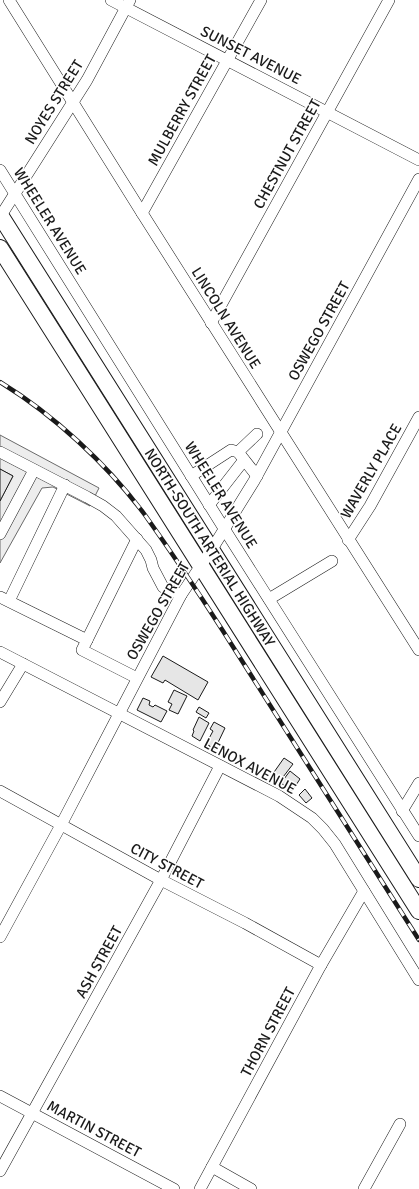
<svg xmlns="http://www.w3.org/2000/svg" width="419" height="1189" viewBox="0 0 419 1189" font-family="Signika,sans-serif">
<rect width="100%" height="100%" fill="#fff"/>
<polygon fill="#ededed" stroke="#6a6a6a" points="0,435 99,488 90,506 53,487 42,488 0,563 0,501 13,476 0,469"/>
<g fill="#e6e6e6" stroke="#1a1a1a">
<polygon points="0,469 13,476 0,501"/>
<polygon points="163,656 208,682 198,700 165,680 163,683 151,677"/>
<polygon points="174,690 187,696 178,714 169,710 172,704 168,702"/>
<polygon points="143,698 150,701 149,705 153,707 155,705 167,711 161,722 137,710"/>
<polygon points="199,707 209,713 206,718 196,712"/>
<polygon points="199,717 209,723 200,741 192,736 194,731 193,730"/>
<polygon points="214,722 225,728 214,751 209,749 210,746 206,744 213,731 210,729"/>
<polygon points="284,758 293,764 280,781 272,775"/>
<polygon points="290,771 300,779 292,791 281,783"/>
<polygon points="305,789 312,798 306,803 299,795"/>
</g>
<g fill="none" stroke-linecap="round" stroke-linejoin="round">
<g stroke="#1a1a1a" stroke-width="12">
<g id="minor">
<polyline points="9,0 142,213 419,650"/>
<polyline points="111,0 419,160"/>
<polyline points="0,170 230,538 419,836"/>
<polyline points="142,213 261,0"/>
<polyline points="0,217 87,80 130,0"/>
<polyline points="211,323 389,0"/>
<polyline points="0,452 87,497 103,506 116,516 146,550 151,560 153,568 163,587 181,595"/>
<polyline points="238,452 257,434"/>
<polyline points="191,476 231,450 238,452 257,476"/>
<polyline points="209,505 244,460"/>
<polyline points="0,534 34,470"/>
<polyline points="348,540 370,506 419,417"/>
<polyline points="0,597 87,640 82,650 137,678"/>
<polyline points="269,599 332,561"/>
<polyline points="9,601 65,485"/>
<polyline points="87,640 137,539"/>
<polyline points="0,652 279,796 312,818 323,829 335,844 419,980"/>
<polyline points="0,702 23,664"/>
<polyline points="0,791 161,880 245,923 321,965"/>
<polyline points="402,811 419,783"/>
<polyline points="0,937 61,825 181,595 212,549 254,481 419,179"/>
<polyline points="0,1096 174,1189"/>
<polyline points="212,1167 251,1189"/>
<polyline points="0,1171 161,880 220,766"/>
<polyline points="200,1189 321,965 364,891"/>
<polyline points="364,1189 400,1124"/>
</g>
</g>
<g stroke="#1a1a1a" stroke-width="18">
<g id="highway">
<path id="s1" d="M0,215L419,879"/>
<polyline points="0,248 419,911"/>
</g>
</g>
<use href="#minor" stroke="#fff" stroke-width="11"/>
<use href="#highway" stroke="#fff" stroke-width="16"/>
<g stroke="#1a1a1a" stroke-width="4.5">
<path id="rail" d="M0,382C54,415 107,464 145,515C172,553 198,592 223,631L419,940"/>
</g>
<use href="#rail" stroke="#fff" stroke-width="3" stroke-dasharray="9" stroke-linecap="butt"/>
</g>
<g text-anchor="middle" stroke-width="3" stroke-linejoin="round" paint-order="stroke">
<g font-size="15" fill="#1a1a1a" stroke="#fff">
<text transform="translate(251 55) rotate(27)" y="5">SUNSET AVENUE</text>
<text transform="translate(54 102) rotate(-58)" y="5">NOYES STREET</text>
<text transform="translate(182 110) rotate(-61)" y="5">MULBERRY STREET</text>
<text transform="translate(287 154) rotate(-61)" y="5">CHESTNUT STREET</text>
<text transform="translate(50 221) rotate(58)" y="5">WHEELER AVENUE</text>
<text transform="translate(226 318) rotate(58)" y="5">LINCOLN AVENUE</text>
<text transform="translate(319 331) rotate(-61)" y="5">OSWEGO STREET</text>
<text transform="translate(371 471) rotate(-60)" y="5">WAVERLY PLACE</text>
<text transform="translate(221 495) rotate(58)" y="5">WHEELER AVENUE</text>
<text dy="5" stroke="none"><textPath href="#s1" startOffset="393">NORTH-SOUTH ARTERIAL HIGHWAY</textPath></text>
<text transform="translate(158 611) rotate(-60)" y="5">OSWEGO STREET</text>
<text transform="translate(250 766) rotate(28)" y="5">LENOX AVENUE</text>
<text transform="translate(167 866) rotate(28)" y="5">CITY STREET</text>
<text transform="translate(99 962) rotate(-61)" y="5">ASH STREET</text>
<text transform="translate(268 1032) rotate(-62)" y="5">THORN STREET</text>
<text transform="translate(94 1129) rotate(28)" y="5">MARTIN STREET</text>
</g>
</g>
</svg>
